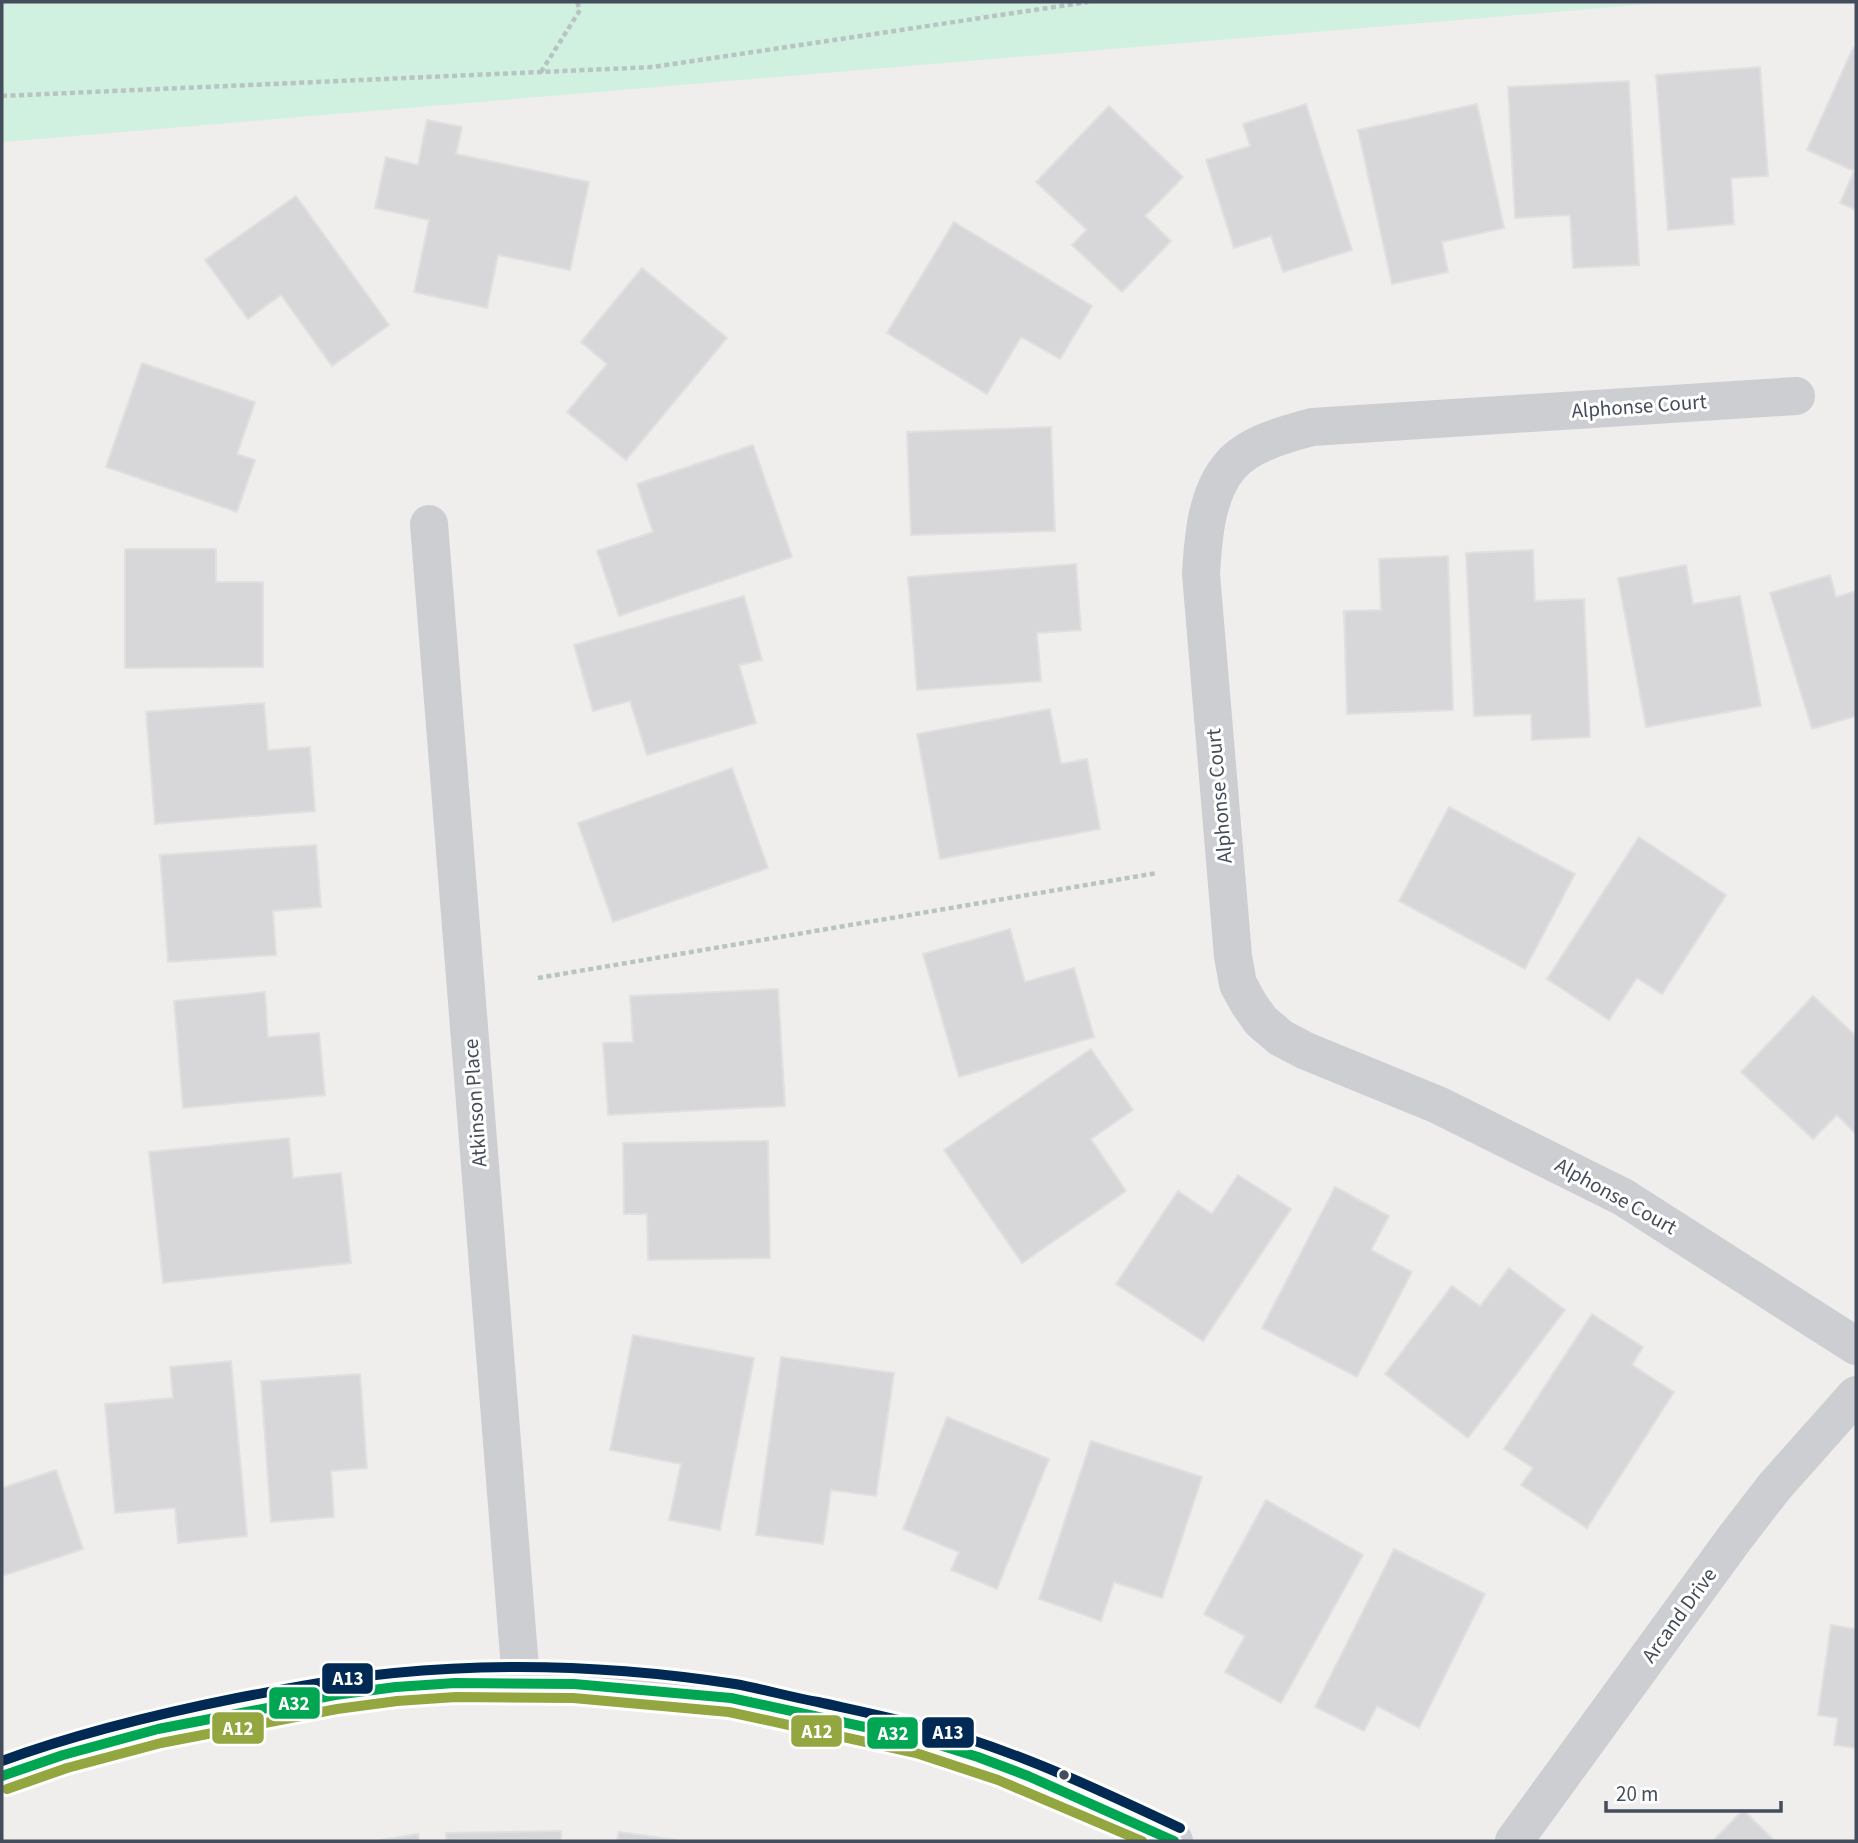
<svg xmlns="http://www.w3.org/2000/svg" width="1858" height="1843" viewBox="0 0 1858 1843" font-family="'Source Sans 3',sans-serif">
<rect width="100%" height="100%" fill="#efeeed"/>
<polygon fill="#d0f0e0" points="2,2 1672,2 2,142"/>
<g fill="#d7d7d9" stroke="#e0e0e0" stroke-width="2">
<polygon points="1853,48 1856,49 1856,210 1840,203 1854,171 1807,150"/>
<polygon points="1760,67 1768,176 1731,178 1734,224 1668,230 1656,75"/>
<polygon points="1629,81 1639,265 1573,268 1570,215 1515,218 1508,87"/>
<polygon points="1306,104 1352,250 1283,272 1271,236 1234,248 1206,160 1250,146 1243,124"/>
<polygon points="1477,104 1504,228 1442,242 1448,272 1392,284 1358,130"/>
<polygon points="1109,106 1183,177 1145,216 1171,241 1122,292 1072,245 1087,230 1036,182"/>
<polygon points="427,120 462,127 456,154 589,182 570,270 498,255 487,308 414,292 429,220 375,208 386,157 418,165"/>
<polygon points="296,196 389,325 332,366 281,295 248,319 205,260"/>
<polygon points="954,222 1092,306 1060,359 1021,337 987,394 887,333"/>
<polygon points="642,268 727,338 626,460 567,412 607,364 581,342"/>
<polygon points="142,363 255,402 237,454 255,460 237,512 106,467"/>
<polygon points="1051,427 1055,531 911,535 907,432"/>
<polygon points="753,445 792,557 619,616 597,551 653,532 637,484"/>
<polygon points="125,549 216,549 216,582 263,582 263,667 125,668"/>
<polygon points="1533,550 1535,601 1584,599 1590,737 1532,740 1531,714 1474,716 1466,553"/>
<polygon points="1448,556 1453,710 1347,714 1344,611 1381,610 1379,559"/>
<polygon points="1076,564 1081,630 1037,633 1041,681 917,690 908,577"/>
<polygon points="1686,565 1693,604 1740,596 1761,706 1646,727 1618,578"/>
<polygon points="1830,575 1836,597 1856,591 1856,716 1812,729 1770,593"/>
<polygon points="744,596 762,660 739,665 756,723 647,755 630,701 593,711 574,645"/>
<polygon points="264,703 268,750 310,747 315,811 155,824 146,712"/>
<polygon points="1050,709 1061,764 1087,759 1100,829 940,859 917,734"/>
<polygon points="732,768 768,868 613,922 578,823"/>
<polygon points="1449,807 1575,874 1525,969 1399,901"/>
<polygon points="1639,837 1726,895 1662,994 1637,978 1609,1020 1547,979"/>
<polygon points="316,845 321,907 273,911 276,955 168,962 160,855"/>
<polygon points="1010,929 1025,982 1074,968 1094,1037 959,1077 923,954"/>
<polygon points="778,989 785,1106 608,1115 603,1043 633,1042 630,996"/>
<polygon points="265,992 268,1037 319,1033 325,1095 183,1108 174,1001"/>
<polygon points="1813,996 1856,1036 1856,1134 1837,1115 1813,1139 1741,1072"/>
<polygon points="1091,1049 1133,1110 1091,1139 1126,1191 1022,1263 944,1150"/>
<polygon points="289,1138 293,1178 341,1173 351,1263 163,1283 149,1152"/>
<polygon points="768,1141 770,1258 648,1260 647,1214 624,1214 623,1143"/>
<polygon points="1238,1175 1291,1209 1203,1341 1116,1284 1178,1191 1212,1214"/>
<polygon points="1335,1187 1389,1216 1371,1250 1412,1272 1357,1377 1262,1328"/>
<polygon points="1509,1268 1565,1310 1468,1438 1385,1374 1452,1286 1480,1306"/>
<polygon points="1592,1314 1643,1347 1632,1365 1674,1392 1587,1528 1521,1485 1533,1468 1504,1449"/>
<polygon points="633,1335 754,1358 720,1530 669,1520 681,1464 610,1450"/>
<polygon points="781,1357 894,1373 876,1496 831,1490 823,1544 756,1535"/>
<polygon points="231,1361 247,1536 178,1543 175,1508 115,1513 105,1404 173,1398 170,1367"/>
<polygon points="360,1374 367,1468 331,1471 334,1517 271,1522 261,1381"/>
<polygon points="947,1417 1049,1459 997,1589 951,1570 959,1552 903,1529"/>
<polygon points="1091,1441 1202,1477 1162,1598 1114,1582 1101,1621 1039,1599"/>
<polygon points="56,1470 83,1549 2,1576 2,1488"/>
<polygon points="1266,1500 1363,1555 1281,1703 1225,1672 1245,1636 1204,1614"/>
<polygon points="1394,1549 1485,1594 1419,1728 1377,1706 1364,1731 1315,1707"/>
<polygon points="1831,1625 1856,1629 1856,1748 1834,1745 1838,1718 1818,1715"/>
<polygon points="1743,1810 1775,1841 1713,1841"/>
<polygon points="561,1831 561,1841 446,1841 446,1833"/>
<polygon points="619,1832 677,1840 677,1841 617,1841"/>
<polygon points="418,1834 419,1841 375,1841"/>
</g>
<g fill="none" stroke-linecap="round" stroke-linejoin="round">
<g stroke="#b7c4c2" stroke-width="4.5" stroke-dasharray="5 3.5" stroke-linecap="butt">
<polyline points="541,72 580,10 577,2"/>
<polyline points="2,96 653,67 1088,2"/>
<polyline points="538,978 1157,873"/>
</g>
<g stroke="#ccced1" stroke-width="38">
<path d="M1796,396L1312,427C1286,434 1248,444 1230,466C1206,494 1203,539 1201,574L1233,956L1238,984L1249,1004L1261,1021L1281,1038L1306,1051L1438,1105L1623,1197L1856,1346"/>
<polyline points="429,524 521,1681"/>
<path d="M2,1776C82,1745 169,1725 254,1709C307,1699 362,1689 416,1685C521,1678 626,1684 731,1698C760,1703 790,1711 820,1717C873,1728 927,1739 978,1757C1045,1782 1109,1810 1174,1841"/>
<polyline points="1514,1841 1734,1539 1775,1486 1856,1395"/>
</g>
<g stroke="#fff" stroke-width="16">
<polyline id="bus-1" points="2,1776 63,1755 158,1729 335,1695 396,1687 455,1683 574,1684 731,1698 920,1739 978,1757 1028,1776 1174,1841"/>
</g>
<g stroke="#fff" stroke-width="16">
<polyline id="bus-2" points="7,1789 67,1768 161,1743 337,1709 397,1701 456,1697 573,1698 729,1712 916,1753 998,1780 1142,1841"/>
</g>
<g stroke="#fff" stroke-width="16">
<path id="bus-3" d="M2,1761C78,1733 157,1714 237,1698C289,1688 341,1678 394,1673C506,1662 624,1667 735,1684C763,1689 790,1697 818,1702C868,1713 918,1723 966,1738C1040,1762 1110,1795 1180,1828"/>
</g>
<use href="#bus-1" stroke="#00a651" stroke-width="10"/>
<use href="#bus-2" stroke="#94a640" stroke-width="10"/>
<use href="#bus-3" stroke="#002a54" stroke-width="10"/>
</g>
<circle fill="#444d5b" stroke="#fff" stroke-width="2.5" cx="1064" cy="1775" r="6"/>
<g text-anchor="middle" stroke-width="6" stroke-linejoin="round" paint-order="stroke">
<g font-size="21" fill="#444d5b" stroke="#fff">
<text transform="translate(1639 406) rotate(-4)" y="7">Alphonse Court</text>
<text transform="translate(1219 796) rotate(-95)" y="7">Alphonse Court</text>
<text transform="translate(475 1103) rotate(-94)" y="7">Atkinson Place</text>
<text transform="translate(1616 1196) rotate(29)" y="7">Alphonse Court</text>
<text transform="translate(1679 1615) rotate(-54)" y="7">Arcand Drive</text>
</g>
</g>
<g stroke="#fff" stroke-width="2.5">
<rect x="321" y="1662" width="53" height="33" rx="7" fill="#002a54"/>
<rect x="268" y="1686" width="53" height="34" rx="7" fill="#00a651"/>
<rect x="211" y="1711" width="54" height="34" rx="7" fill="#94a640"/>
<rect x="790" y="1714" width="53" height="34" rx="7" fill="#94a640"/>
<rect x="921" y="1716" width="54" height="33" rx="7" fill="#002a54"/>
<rect x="866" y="1716" width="53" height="34" rx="7" fill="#00a651"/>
</g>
<g font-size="19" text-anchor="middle" font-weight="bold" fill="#fff">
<text x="348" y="1685">A13</text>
<text x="294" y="1710">A32</text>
<text x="238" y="1735">A12</text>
<text x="817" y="1738">A12</text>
<text x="948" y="1739">A13</text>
<text x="893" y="1740">A32</text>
</g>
<rect width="1858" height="1843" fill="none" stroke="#444d5b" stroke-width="7"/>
<path d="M1606 1801v10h175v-10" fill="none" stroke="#444d5b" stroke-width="3.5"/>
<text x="1616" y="1801" font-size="21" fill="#444d5b" stroke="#ffffff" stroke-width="5" paint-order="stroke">20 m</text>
</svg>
